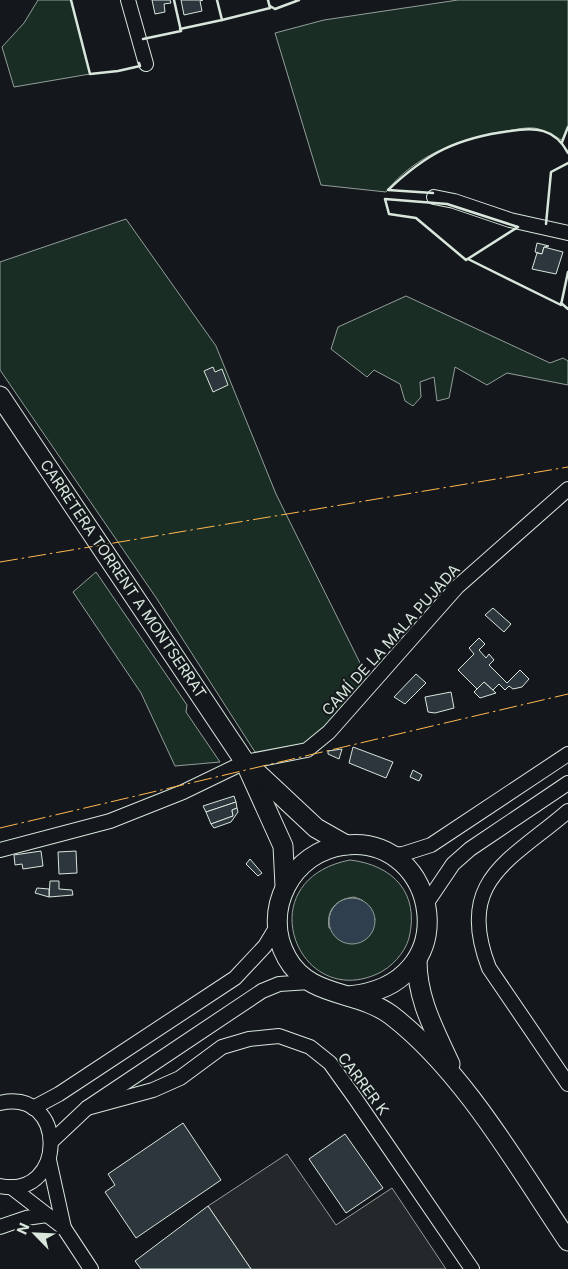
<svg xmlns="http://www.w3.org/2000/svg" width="568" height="1269" viewBox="0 0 568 1269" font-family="Inter,sans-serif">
<rect width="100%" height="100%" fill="#14181c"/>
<g fill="#1a2d24" stroke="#939e99" fill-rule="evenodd">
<polygon points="38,0 71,0 90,74 14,87 2,47 24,23"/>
<path d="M458,0H568V127L562,140C553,136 543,129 534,128C525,127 515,130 507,131C463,137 414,155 386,192L321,185L275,33L324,20Z"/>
<polygon points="126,219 216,346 276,494 369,681 318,738 297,747 263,754 255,752 157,599 0,370 0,262"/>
<polygon points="406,296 550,363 563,358 568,361 568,385 507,373 487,385 455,367 449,398 437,401 434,377 420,382 421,397 413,406 405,401 400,384 374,370 367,377 331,349 338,327"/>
<polygon points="96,572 187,705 186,712 220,762 175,766 141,693 73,592"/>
<path d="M350,860C393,865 420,893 409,938C405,953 391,968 377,974C297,1010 247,880 350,860ZM354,897L362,900L375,919L370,934L329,928C326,910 336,899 354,897Z"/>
</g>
<polygon fill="#24282b" stroke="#939e99" points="287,1154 336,1225 392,1188 446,1269 251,1269 208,1206"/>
<circle fill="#2f3f4d" stroke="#939e99" cx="352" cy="921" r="23"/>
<g fill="#2c363c" stroke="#d8e6dc">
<polygon points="152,0 170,0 171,3 164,4 165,12 155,14"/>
<polygon points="181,0 203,0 200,1 202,11 184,15"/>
<polygon points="537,243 549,246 544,247 542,254 535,252"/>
<polygon points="544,247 563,252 556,274 532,269 537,253 542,254"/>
<polygon points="213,367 215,372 222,369 228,385 213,392 204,371"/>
<polygon points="493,608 511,624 504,632 485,615"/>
<polygon points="479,638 485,644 479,650 486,658 489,654 494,660 489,665 507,683 520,670 529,679 522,687 513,689 509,686 505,690 499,684 493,690 484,682 477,689 458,670 474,654 469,648"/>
<polygon points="416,674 426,683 405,704 394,697"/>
<polygon points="484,682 496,693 480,698 474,692"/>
<polygon points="451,692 454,708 435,713 428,712 425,697"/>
<polygon points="353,747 393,762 386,778 349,763"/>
<polygon points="342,749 339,759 328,754 328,751"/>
<polygon points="413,770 422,775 419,781 410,777"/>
<polygon points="234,796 236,802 206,812 203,806"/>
<polygon points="236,802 237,808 232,810 233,816 211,824 206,812"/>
<polygon points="237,808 238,812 231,822 214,828 211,824 233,816 232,810"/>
<polygon points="41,851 43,866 23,869 22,864 15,865 14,855"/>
<polygon points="76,851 77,873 59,874 58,852"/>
<polygon points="250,859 262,873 258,876 246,864"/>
<polygon points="50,881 59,881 59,889 72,890 73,895 49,897"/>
<polygon points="37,888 49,889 49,897 35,893"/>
<polygon points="183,1123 221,1180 136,1238 105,1192 115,1185 108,1174"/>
<polygon points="345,1134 383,1188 346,1213 309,1159"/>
<polygon points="208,1206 251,1269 141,1269 135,1261"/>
</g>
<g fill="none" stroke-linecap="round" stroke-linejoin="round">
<g stroke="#d8e6dc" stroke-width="16">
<g id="street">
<polyline points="128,0 146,64"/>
<polyline points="434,197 454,201 510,220 568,233"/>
<path d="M568,811C510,861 455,880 489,968L568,1084"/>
<polyline points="0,850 110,821 183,792 245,762 307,750 329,732 457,587 568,489"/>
<polyline points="391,855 403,854 431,845 568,754"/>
<polyline points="426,904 453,864 470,849 568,783"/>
<path d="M0,1103C68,1087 67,1200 0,1186"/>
<polyline points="33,1108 59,1094 235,978 265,946 277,926"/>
<polyline points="87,1108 153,1090 180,1078 222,1047 249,1039 279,1036 310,1047 330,1063 355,1098 472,1269"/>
<polyline points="52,1141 87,1108 262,991 279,984 310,982"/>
<polyline points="49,1160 64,1228"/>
<polyline points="11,1187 64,1228 91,1269"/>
<polyline points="0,1227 26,1218 47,1215"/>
</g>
</g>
<g stroke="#d8e6dc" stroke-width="21">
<g id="secondary">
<polyline points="0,396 245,762 283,846 285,886"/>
<polyline points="254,770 316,828 346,845"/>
<path d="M417,960C417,999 434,1029 450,1064"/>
<path d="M348,996C468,986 439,834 345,845C292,851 260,911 287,958C309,998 357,990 391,1015C463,1070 518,1167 568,1241"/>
</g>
</g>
<use href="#street" stroke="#14181c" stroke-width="14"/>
<use href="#secondary" stroke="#14181c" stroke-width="19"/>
<g stroke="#d8e6dc" stroke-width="2.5">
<polyline points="71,0 90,74 118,71 140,66 139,63"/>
<polyline points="270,6 275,9 299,0"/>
<polyline points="222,20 270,8 268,0"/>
<polyline points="180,29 222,20 217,0"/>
<polyline points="143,39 181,31 174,0"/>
<polyline points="562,142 568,127"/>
<path d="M433,193L388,190C427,153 457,138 510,131C535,127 555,128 568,153"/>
<polygon points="385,199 447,204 518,227 466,260 416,218 389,214"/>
<polyline points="546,224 551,172 568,163"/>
<polyline points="468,259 561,305 568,272"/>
<polyline points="561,303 568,309"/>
</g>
<g stroke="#ffb74d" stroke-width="1" stroke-dasharray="18 4 2.5 4" stroke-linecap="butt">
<polyline points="0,562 568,467"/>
<polyline points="0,828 568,694"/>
</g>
</g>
<g text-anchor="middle" stroke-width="4" stroke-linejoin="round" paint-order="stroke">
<g font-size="15" fill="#d8e6dc" stroke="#14181c">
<text transform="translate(123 579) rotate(56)" y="5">CARRETERA TORRENT A MONTSERRAT</text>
<text transform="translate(391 640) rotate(-48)" y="5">CAMÍ DE LA MALA PUJADA</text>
<text transform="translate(363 1084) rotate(53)" y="5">CARRER K</text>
</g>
</g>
<g transform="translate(35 1234) rotate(294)" stroke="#14181c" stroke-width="4" paint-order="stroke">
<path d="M0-4L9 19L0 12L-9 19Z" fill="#d8e6dc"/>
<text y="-8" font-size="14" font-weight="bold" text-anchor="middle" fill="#d8e6dc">N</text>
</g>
</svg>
